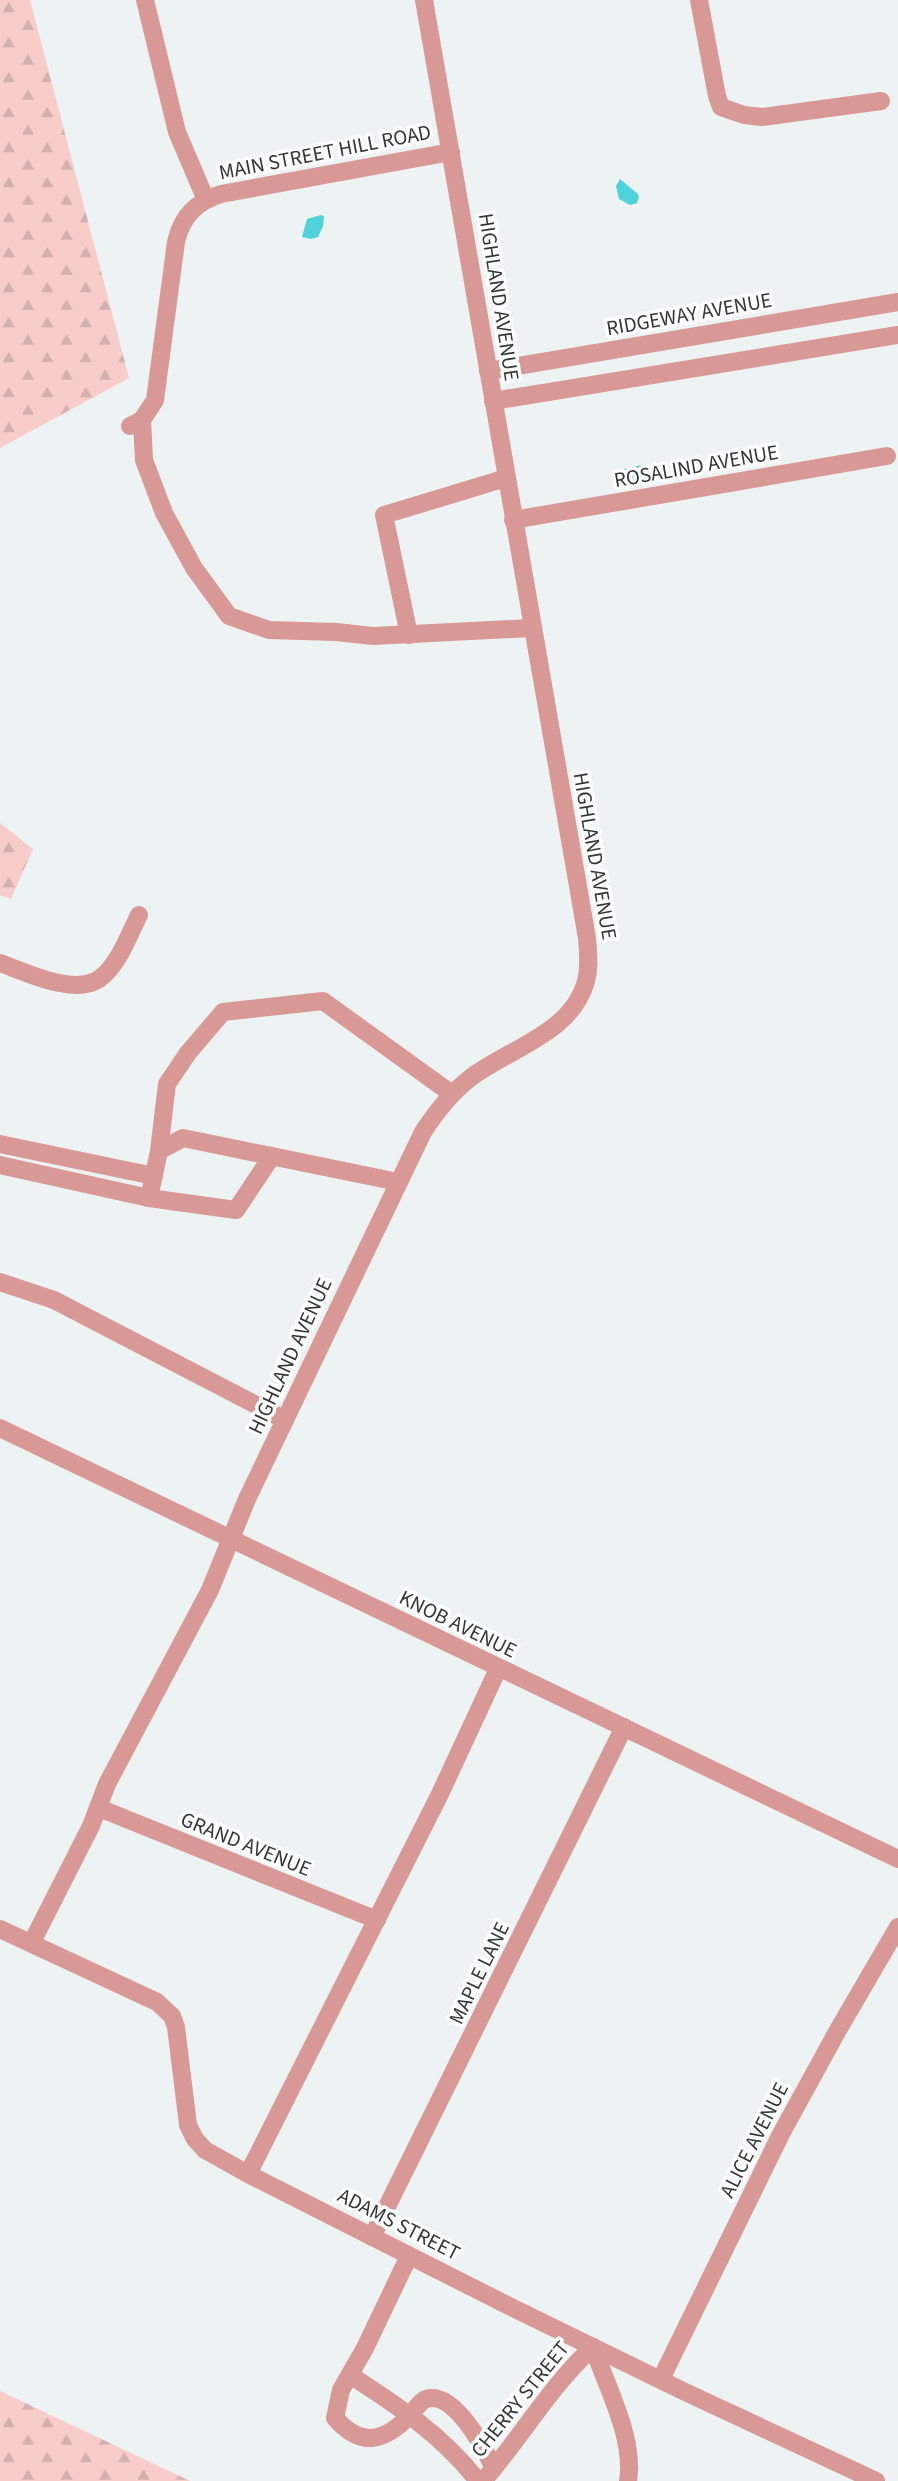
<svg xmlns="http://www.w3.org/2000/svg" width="898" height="2481" viewBox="0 0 898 2481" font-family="'Source Sans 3',sans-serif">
<defs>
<pattern id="forest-firs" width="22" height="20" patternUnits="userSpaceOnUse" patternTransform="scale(1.75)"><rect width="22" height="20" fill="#f7ccc9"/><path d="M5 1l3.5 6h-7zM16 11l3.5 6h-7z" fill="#d4b0ad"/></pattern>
</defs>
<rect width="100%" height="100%" fill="#edf2f3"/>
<g fill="url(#forest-firs)">
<polygon points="0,0 30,0 129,378 0,448"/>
<polygon points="0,823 33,849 11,899 0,895"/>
<polygon points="0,2391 190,2481 0,2481"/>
</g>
<g fill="#4fd2d9">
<polygon points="620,179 638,194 639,197 637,203 630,205 619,199 616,186"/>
<polygon points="321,215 324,216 323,226 318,237 311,239 302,237 307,219"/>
<polygon points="642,465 645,478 619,484 616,471"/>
</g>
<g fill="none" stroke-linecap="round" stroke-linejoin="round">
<g stroke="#d89895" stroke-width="18">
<polyline points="145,0 177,132 206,200"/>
<polyline points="699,0 717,96 721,107 744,115 762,117 881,101"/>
<polyline points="488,371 898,302"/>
<polyline points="493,401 898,335"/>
<polyline points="142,420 144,460 164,513 194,568 229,616 269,630 336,632 373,636 532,628"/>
<path d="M130,426L142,420L155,400L176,242C182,216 196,202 221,194L451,152"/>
<polyline points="513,520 887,456"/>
<polyline points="409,635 384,515 506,478"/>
<path d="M0,963C25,972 74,996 99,979C118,966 129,935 139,915"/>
<polyline points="0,1144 154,1176"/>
<polyline points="159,1151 167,1084 188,1053 223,1012 323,1001 452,1094"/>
<polyline points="0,1165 149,1198 236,1210 272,1156"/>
<polyline points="149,1198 159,1151 183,1138 398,1182"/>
<polyline points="0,1282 54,1300 285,1420"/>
<polyline points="0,1428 898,1859"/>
<polyline points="99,1808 377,1920"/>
<polyline points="0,1929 157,2002 172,2016 176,2027 188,2125 195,2139 205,2150 248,2174 511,2307 683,2391 876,2481"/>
<path d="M32,1942L91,1826L107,1784L210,1590L247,1499L423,1132C436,1112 450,1094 469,1079C507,1049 572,1034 586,981C590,967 588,953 587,938L424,0"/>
<polyline points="248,2174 439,1796 498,1669"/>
<polyline points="372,2237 624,1727"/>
<path d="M409,2256L365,2348L341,2390L335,2418C361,2448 385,2442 411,2414C416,2409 419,2402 426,2399C454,2390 484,2448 494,2468"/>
<path d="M350,2375C398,2406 442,2435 478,2481"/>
<polyline points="661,2379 781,2134 838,2030 898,1927"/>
<path d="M483,2481C521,2438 550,2386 593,2347C607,2387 635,2439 628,2481"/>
</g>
</g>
<g text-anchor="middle" stroke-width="7" stroke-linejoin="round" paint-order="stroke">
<g font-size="21" fill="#353737" stroke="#fdffff">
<text transform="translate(325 152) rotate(-11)" y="7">MAIN STREET HILL ROAD</text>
<text transform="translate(499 297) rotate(81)" y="7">HIGHLAND AVENUE</text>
<text transform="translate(689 314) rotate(-10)" y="7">RIDGEWAY AVENUE</text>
<text transform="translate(696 466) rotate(-10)" y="7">ROSALIND AVENUE</text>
<text transform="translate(595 856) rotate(80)" y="7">HIGHLAND AVENUE</text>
<text transform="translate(290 1356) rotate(-65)" y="7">HIGHLAND AVENUE</text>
<text transform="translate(458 1624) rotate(26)" y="7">KNOB AVENUE</text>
<text transform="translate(246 1844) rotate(22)" y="7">GRAND AVENUE</text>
<text transform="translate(479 1973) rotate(-64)" y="7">MAPLE LANE</text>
<text transform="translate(754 2140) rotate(-63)" y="7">ALICE AVENUE</text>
<text transform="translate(399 2224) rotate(27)" y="7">ADAMS STREET</text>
<text transform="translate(520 2399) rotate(-51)" y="7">CHERRY STREET</text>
</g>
</g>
</svg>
